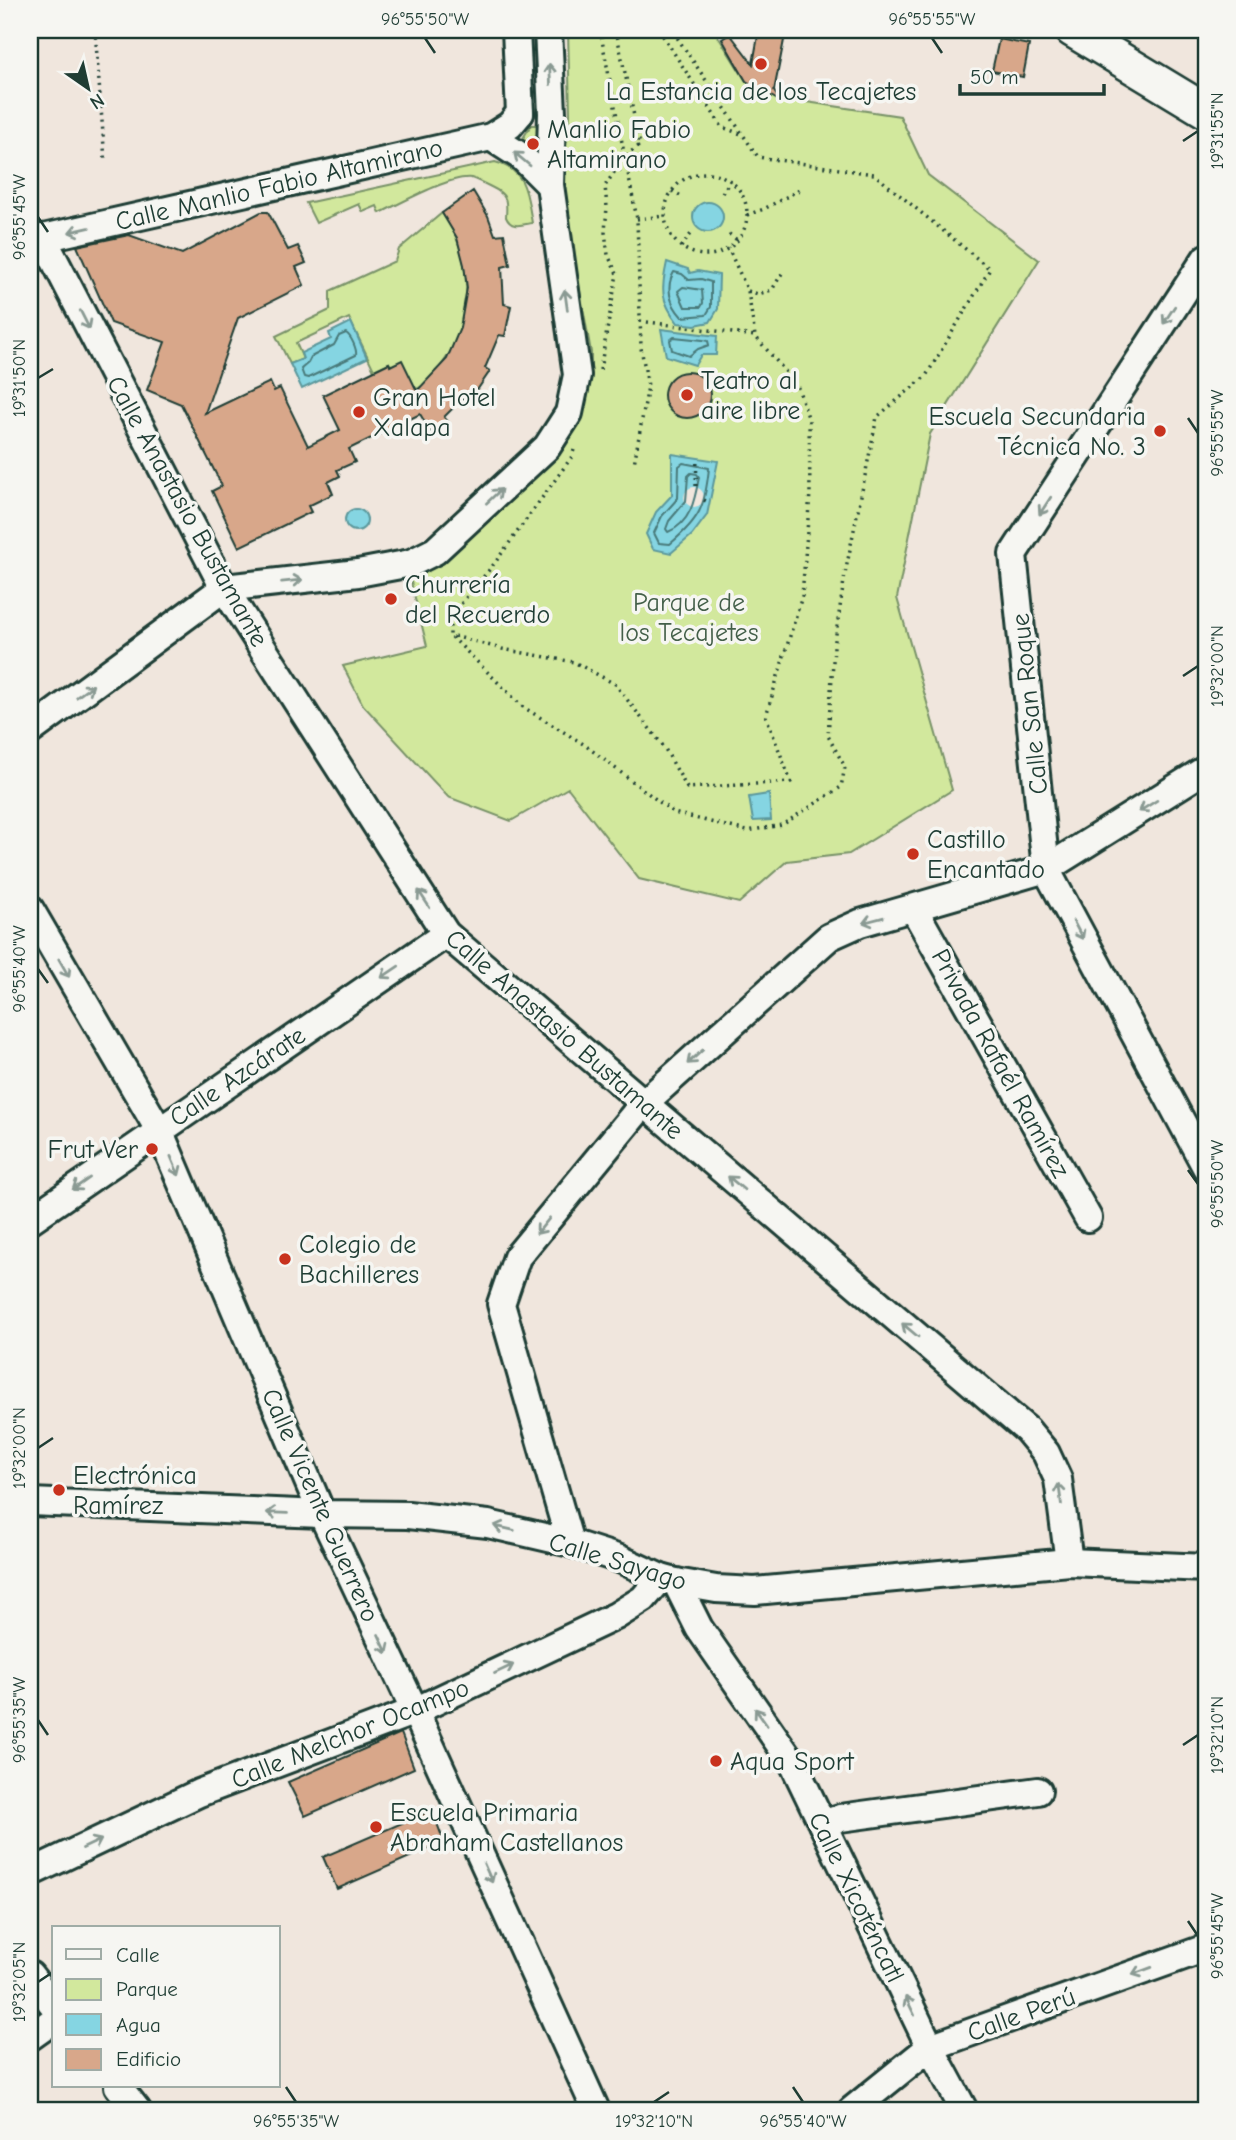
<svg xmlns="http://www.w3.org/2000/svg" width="1236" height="2140" viewBox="0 0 1236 2140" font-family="'Comic Neue',sans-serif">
<rect width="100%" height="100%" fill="#f0e6dd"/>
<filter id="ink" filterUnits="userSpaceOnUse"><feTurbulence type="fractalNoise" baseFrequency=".0143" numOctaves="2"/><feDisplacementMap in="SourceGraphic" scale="14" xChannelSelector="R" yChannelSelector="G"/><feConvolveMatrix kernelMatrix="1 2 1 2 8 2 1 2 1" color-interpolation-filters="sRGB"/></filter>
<g filter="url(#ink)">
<g fill="#d2e89d" stroke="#789268" stroke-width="2">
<polygon points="568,30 714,30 746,81 773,97 900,116 928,175 1039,260 930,434 897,598 952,790 849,854 787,861 739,903 639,879 568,788 511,821 448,797 363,705 343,666 427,646 408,570 586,395 591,375 591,352 561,185 570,115"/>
<polygon points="531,125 539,125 540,159 517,148"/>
<path d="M495,162C527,170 527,195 532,223C521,225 511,229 506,217C507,201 508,195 491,187C485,184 477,180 471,178C451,175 399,204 380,213L377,206L363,212L359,204L316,223L306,203Z"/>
<path d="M442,213C475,257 474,324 440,367C433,376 426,386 416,389L389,363L374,370L349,318L296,343L303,359L290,364L276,336L330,310V291L395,261L399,249Z"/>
</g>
<g fill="#85d5e2" stroke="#5c989c" stroke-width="2">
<circle cx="708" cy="217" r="15"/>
<path d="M667,262L688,269L690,273L698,271L719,275L718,309L710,322L695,325L678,323C660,300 661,289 667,262Z"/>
<polygon points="351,322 367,358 302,389 290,364 303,359 301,353 331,339 329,333"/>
<polygon points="661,329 717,336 716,355 701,355 695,365 666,356"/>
<polygon points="672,454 718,461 707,515 692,535 671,553 653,549 646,534 656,512 672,495"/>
<circle cx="356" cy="520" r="11"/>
<polygon points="769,794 771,820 753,821 749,797"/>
</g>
<circle fill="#f0e6dd" cx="694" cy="497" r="10"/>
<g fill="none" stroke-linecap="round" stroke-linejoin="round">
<g stroke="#487a7a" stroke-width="2">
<path d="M674,272L682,274L689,280L701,279L711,282V307L706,315L682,317C670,304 665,287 674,272Z"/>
<polygon points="683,287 702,290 703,303 701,307 685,307 678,291"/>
<path d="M346,333C351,336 357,349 356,355L308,378L304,377L301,369L308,363L311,357L334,345L339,336Z"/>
<polygon points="674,337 703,340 708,341 709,345 698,349 689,356 672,350 670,340"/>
<path d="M683,463L709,468C705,507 700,519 670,544L659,543L654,533L662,516L678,498L679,466Z"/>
<path d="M691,473L697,474L699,477C695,499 691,523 668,532L666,529L669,521L686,501L688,476Z"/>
</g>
</g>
<g fill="#d8a78a" stroke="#1f3d34" stroke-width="2">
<polygon points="759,30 786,30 774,91 781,102 746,81 722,39 730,34 753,64"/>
<polygon points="999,39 1029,45 1023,77 992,71"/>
<polygon points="473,191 488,216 495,235 504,234 510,265 502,267 504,304 511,306 505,336 499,335 485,368 490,371 471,399 466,395 444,417 449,423 432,434 420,414 349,449 355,462 337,470 340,476 328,482 333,494 308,506 311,512 239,547 212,491 222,486 181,404 147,390 165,342 111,323 77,246 129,235 182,254 261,212 268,212 288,250 298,246 306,263 296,267 304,285 238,318 205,413 270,382 274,391 280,388 308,446 340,430 323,395 389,363 390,366 402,360 417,391 447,359 460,328 467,288 464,265 457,238 442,213"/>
<circle cx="687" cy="395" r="23"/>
<polygon points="401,1733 414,1768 305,1816 288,1782"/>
<polygon points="432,1810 444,1842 337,1889 323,1857"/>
</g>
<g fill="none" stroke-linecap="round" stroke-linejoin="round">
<g stroke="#1f3d34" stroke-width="32">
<g id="minor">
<polyline points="516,30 520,113"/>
<polyline points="491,137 522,157 550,185"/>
<polyline points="43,238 224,588 446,934 1027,1430 1046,1453 1058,1479 1069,1562"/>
<polyline points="30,241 491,137 510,125 520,113"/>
<polyline points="1206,258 1013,554 1046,869 1206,1167"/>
<polyline points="30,731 224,588 358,573 411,563 435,551 547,447 569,413 577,375 550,185 552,113 548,30"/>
<polyline points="30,909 159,1130 322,1514 415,1711 596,2110"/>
<polyline points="914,909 1088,1218"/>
<polyline points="30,1220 446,934"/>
<polyline points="30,1502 322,1514 408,1515 488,1524 570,1543 620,1559 661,1578 676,1582 716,1589 755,1591 1069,1562 1206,1568"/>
<polyline points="570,1543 501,1304 517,1257 643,1104 829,937 860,923 1046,869 1206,769"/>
<polyline points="676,1582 699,1628 794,1765 930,2047 964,2110"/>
<polyline points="822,1824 840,1818 1038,1791"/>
<polyline points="30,1873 199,1793 415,1711 616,1616 643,1599 661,1578"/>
<polyline points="30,1975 54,2006"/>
<polyline points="30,2037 54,2020"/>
<polyline points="118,2086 137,2110"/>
<polyline points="852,2110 930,2047 1206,1948"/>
</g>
</g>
<g stroke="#1f3d34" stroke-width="38">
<polyline id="major" points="1072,30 1206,111"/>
</g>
<g stroke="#1f3d34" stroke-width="3.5" stroke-dasharray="2 5" stroke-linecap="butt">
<polyline points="95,30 105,160"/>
<polyline points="600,30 637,219 641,348 648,386 634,464"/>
<polyline points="616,30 640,145 625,156"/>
<polyline points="659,30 722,127 741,134"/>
<circle cx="706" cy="214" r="41"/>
<polyline points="672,191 683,197"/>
<polyline points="722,193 730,181"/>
<polyline points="747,215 764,209 799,190"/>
<polyline points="637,219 665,216"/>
<polyline points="729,234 737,240"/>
<polyline points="681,247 691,234"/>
<polyline points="748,291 758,294 772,290 784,270"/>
<polyline points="640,321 755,336"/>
<polyline points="600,370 617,274 608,255 605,232 607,207 605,186 615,171 627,168"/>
<polyline points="574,450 571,458 494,564 450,617 450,635 502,649 574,662 615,684 664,747 687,788 791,782 766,716 802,596 810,493 809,420 797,385 755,336 748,291 728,248"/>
<polyline points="696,486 697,458"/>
<polyline points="704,500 710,503"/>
<polyline points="452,637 523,707 585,745 674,813 747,831 782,825 841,787 845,767 828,736 834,647 845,574 877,417 926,376 990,269 874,174 758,157 672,30"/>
</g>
<use href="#minor" stroke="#f6f6f2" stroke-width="26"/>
<use href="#major" stroke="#f6f6f2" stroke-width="33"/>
</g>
<defs><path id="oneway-shaft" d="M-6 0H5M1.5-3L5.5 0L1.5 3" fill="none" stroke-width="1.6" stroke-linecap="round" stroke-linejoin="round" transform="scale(1.75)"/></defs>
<g stroke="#8a9a93">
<use href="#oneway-shaft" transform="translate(550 74) rotate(-93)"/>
<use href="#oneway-shaft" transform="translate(522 159) rotate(-140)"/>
<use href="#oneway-shaft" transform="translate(79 230) rotate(167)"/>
<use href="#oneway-shaft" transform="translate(566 300) rotate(-98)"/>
<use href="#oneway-shaft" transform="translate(1169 315) rotate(123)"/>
<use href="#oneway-shaft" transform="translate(85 320) rotate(63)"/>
<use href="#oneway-shaft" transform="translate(494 496) rotate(-43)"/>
<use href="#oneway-shaft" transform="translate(1045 506) rotate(123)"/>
<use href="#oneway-shaft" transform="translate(292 581) rotate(-6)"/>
<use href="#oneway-shaft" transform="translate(85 691) rotate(-36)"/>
<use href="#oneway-shaft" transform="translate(1148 806) rotate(148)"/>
<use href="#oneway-shaft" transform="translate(424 899) rotate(-123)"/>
<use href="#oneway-shaft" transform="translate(873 920) rotate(165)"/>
<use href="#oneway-shaft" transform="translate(1078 930) rotate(62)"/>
<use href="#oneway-shaft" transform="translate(64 968) rotate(60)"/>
<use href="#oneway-shaft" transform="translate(390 972) rotate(146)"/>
<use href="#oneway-shaft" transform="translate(695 1057) rotate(138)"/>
<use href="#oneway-shaft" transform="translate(175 1166) rotate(67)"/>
<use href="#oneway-shaft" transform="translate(736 1183) rotate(-140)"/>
<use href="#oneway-shaft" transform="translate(81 1184) rotate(145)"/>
<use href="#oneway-shaft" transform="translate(543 1226) rotate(129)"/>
<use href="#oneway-shaft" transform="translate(910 1330) rotate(-140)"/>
<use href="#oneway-shaft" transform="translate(1060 1494) rotate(-98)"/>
<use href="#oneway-shaft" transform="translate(277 1513) rotate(-178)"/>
<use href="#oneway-shaft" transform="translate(504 1528) rotate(-167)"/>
<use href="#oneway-shaft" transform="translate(383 1644) rotate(65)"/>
<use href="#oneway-shaft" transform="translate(504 1669) rotate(-25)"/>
<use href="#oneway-shaft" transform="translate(761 1717) rotate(-125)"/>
<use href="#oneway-shaft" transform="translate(92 1844) rotate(-25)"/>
<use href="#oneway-shaft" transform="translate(488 1873) rotate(66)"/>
<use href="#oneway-shaft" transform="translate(1142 1971) rotate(160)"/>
<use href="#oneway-shaft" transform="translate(910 2006) rotate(-116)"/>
</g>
</g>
<path fill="none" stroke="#1f3d34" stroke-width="2.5" d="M425,38L435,53M932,38L942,53M1183,141L1198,131M38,217L48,232M38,378L53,369M1188,418L1198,433M1183,676L1198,666M38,969L48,983M1188,1170L1198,1184M38,1448L53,1438M38,1720L48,1735M1183,1745L1198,1735M1188,1921L1198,1936M38,1982L53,1972M286,2087L296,2102M793,2087L803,2102M654,2102L669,2092"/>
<g fill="#c8321e" stroke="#f6f6f2" stroke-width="2.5">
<circle cx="761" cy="64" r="7"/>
<circle cx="533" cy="144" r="7"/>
<circle cx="687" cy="395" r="7"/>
<circle cx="359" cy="412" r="7"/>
<circle cx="1160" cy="431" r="7"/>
<circle cx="391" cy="599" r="7"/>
<circle cx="913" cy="854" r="7"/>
<circle cx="152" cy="1149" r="7"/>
<circle cx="285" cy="1259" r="7"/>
<circle cx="59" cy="1490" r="7"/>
<circle cx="716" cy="1761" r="7"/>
<circle cx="376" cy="1827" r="7"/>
</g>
<g text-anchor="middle" stroke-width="7" stroke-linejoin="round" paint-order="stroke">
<g font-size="26" fill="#1f3d34" stroke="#f6f6f2" text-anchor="start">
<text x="761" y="100" text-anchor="middle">La Estancia de los Tecajetes</text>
<text x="547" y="138">Manlio Fabio<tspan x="547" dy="30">Altamirano</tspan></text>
<text x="701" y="389">Teatro al<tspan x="701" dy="30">aire libre</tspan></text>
<text x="373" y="406">Gran Hotel<tspan x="373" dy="30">Xalapa</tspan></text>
<text x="1146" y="425" text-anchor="end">Escuela Secundaria<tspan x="1146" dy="30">Técnica No. 3</tspan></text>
<text x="405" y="593">Churrería<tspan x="405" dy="30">del Recuerdo</tspan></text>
<text x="927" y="848">Castillo<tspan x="927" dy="30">Encantado</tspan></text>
<text x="138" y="1158" text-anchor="end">Frut Ver</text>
<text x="299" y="1253">Colegio de<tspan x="299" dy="30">Bachilleres</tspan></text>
<text x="73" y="1484">Electrónica<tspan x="73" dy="30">Ramírez</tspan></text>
<text x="730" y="1770">Aqua Sport</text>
<text x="390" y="1821">Escuela Primaria<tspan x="390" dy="30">Abraham Castellanos</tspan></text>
</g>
<g font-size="26" fill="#1f3d34" stroke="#f6f6f2">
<text transform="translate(279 184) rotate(-13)" y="9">Calle Manlio Fabio Altamirano</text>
<text transform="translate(188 511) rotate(61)" y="9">Calle Anastasio Bustamante</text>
<text transform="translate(1029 704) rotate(-96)" y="9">Calle San Roque</text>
<text transform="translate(565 1034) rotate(41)" y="9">Calle Anastasio Bustamante</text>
<text transform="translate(1001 1063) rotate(61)" y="9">Privada Rafaél Ramírez</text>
<text transform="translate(237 1076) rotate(-34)" y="9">Calle Azcárate</text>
<text transform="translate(321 1505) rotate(66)" y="9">Calle Vicente Guerrero</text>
<text transform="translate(618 1561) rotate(17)" y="9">Calle Sayago</text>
<text transform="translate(350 1733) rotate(-22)" y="9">Calle Melchor Ocampo</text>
<text transform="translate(857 1897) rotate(64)" y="9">Calle Xicoténcatl</text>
<text transform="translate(1021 2014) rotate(-20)" y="9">Calle Perú</text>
</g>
<g font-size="26" fill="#435f49" stroke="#f6f6f2">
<text x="689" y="611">Parque de<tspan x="689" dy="30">los Tecajetes</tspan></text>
</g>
</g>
<rect width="1236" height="2140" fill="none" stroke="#f6f6f2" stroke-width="77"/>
<rect x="52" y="1926" width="228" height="161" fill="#f6f6f2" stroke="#a0aca6" stroke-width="2"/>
<rect x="66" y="1949" width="35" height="10" fill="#f6f6f2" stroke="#a0aca6" stroke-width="2"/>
<text x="116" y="1962" font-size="21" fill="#1f3d34">Calle</text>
<rect x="66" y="1979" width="35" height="21" fill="#d2e89d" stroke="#a0aca6" stroke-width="2"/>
<text x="116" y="1996" font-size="21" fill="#1f3d34">Parque</text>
<rect x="66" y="2014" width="35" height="21" fill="#85d5e2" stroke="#a0aca6" stroke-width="2"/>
<text x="116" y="2032" font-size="21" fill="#1f3d34">Agua</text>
<rect x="66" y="2049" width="35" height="21" fill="#d8a78a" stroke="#a0aca6" stroke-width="2"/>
<text x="116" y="2066" font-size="21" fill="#1f3d34">Edificio</text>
<g transform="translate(88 88) rotate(146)" stroke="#f6f6f2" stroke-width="5" paint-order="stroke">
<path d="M0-5L12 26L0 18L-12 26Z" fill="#1f3d34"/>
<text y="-10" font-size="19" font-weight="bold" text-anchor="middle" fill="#1f3d34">N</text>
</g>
<path d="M960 84v10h144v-10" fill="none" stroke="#1f3d34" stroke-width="3.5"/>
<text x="970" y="84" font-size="21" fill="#1f3d34" stroke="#f6f6f2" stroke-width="5" paint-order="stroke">50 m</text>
<rect x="38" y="38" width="1160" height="2064" fill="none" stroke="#1f3d34" stroke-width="2.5"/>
<g font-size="18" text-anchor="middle" fill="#1f3d34">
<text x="425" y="25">96°55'50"W</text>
<text x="932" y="25">96°55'55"W</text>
<text transform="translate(1217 131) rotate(-90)" y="6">19°31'55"N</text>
<text transform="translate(19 217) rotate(-90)" y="6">96°55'45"W</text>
<text transform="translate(19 378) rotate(-90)" y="6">19°31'50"N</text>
<text transform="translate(1217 433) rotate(-90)" y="6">96°55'55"W</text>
<text transform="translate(1217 666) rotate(-90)" y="6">19°32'00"N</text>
<text transform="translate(19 969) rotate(-90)" y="6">96°55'40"W</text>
<text transform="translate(1217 1184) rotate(-90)" y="6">96°55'50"W</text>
<text transform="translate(19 1448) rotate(-90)" y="6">19°32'00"N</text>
<text transform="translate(19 1720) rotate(-90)" y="6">96°55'35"W</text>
<text transform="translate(1217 1735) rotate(-90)" y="6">19°32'10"N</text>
<text transform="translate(1217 1936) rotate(-90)" y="6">96°55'45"W</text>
<text transform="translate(19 1982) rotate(-90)" y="6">19°32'05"N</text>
<text x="296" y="2127">96°55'35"W</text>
<text x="654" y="2127">19°32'10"N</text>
<text x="803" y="2127">96°55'40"W</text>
</g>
</svg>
